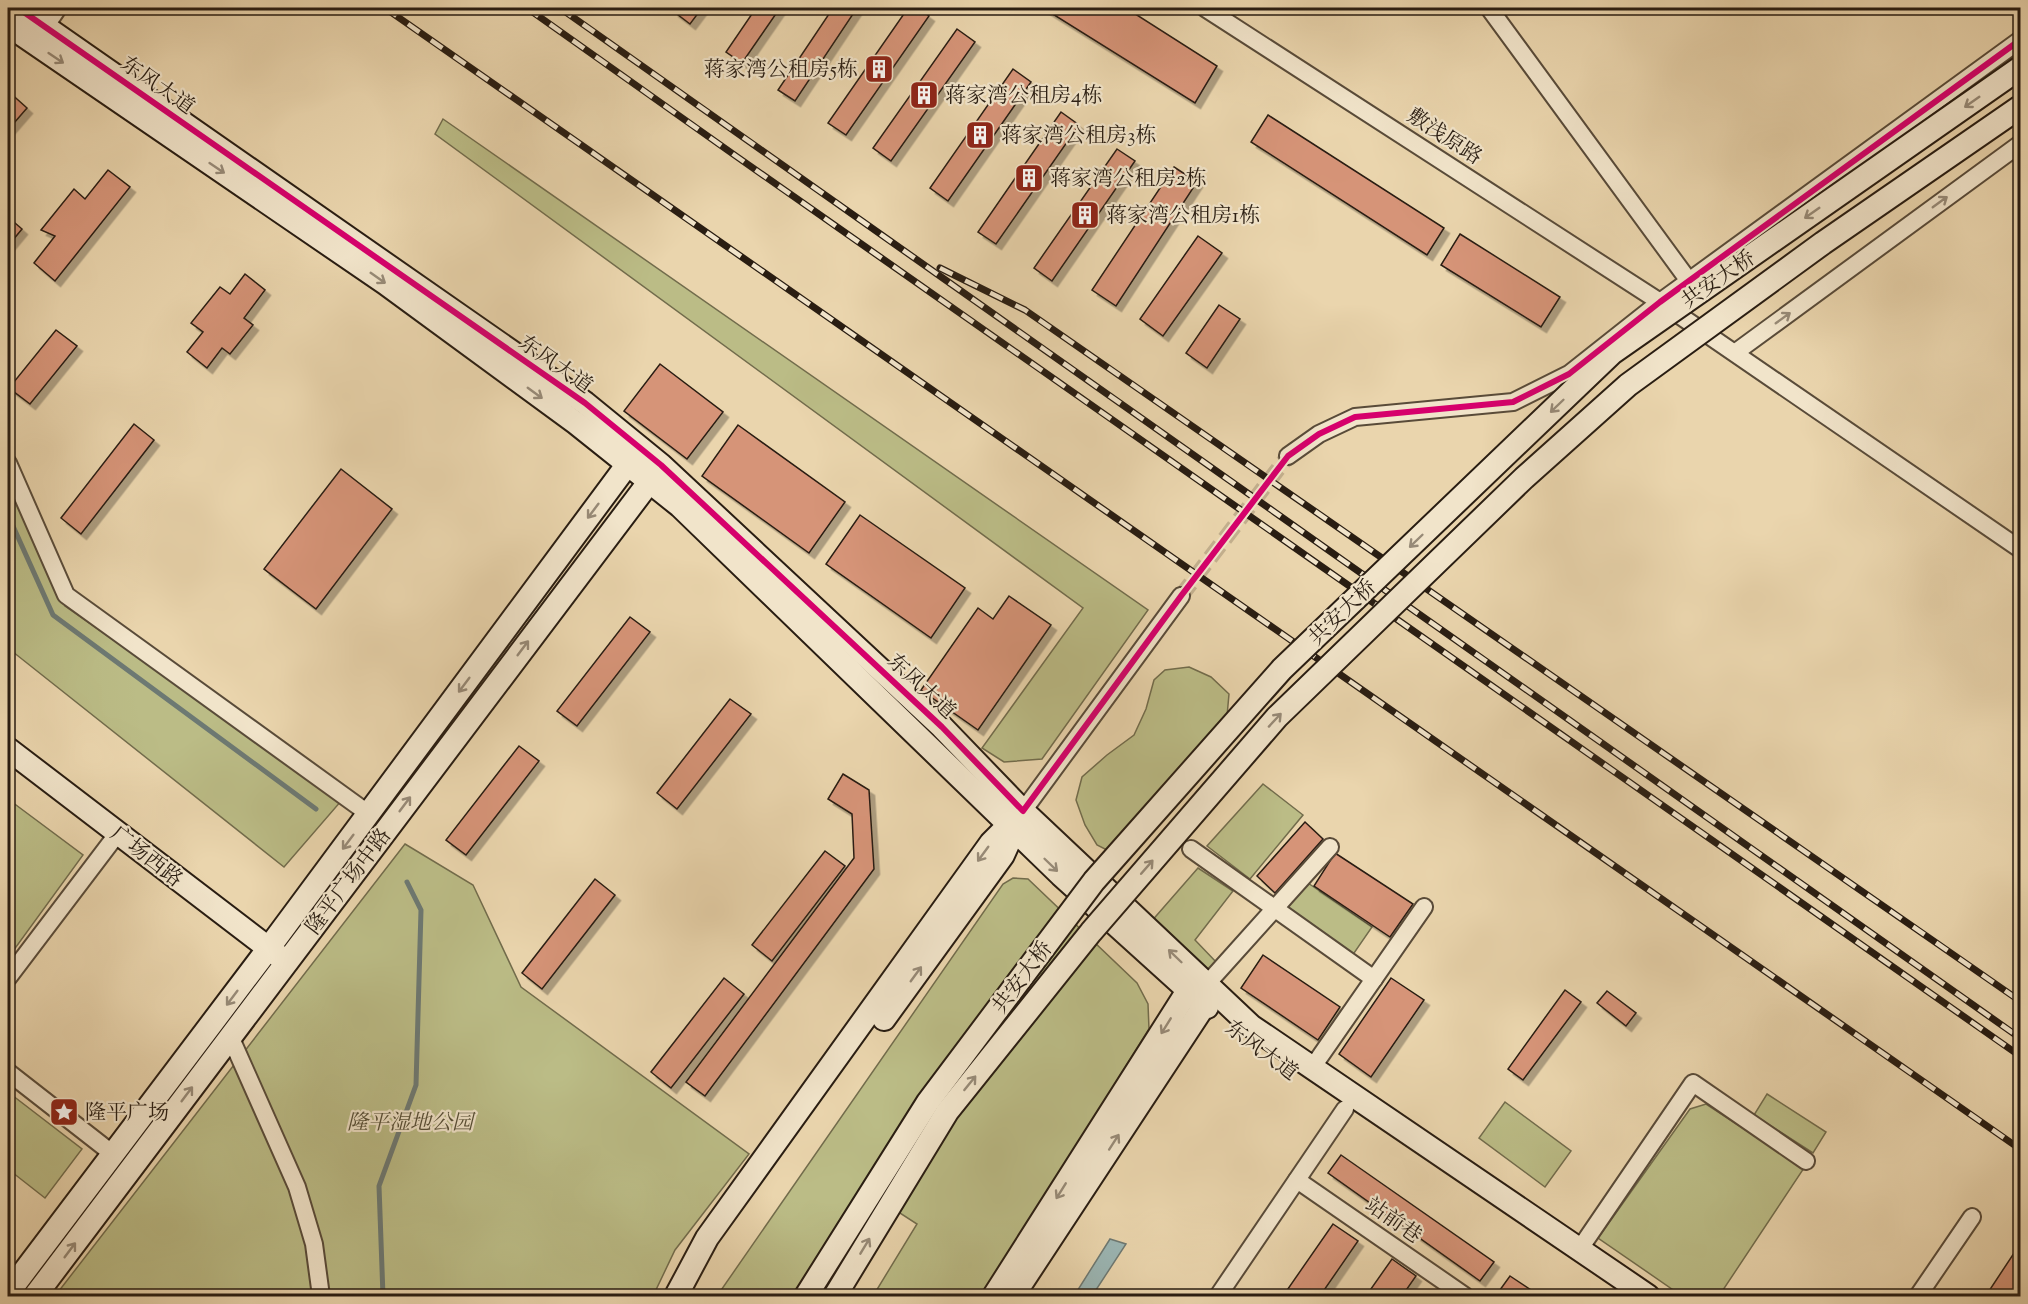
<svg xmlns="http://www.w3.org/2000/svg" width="2028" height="1304" viewBox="0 0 2028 1304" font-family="'Sorts Mill Goudy','Noto Serif SC',serif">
<defs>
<filter id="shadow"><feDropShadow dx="5.5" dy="5.5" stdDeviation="0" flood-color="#0004"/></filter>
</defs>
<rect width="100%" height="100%" fill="#ead5ad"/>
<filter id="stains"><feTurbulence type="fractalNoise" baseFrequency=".00333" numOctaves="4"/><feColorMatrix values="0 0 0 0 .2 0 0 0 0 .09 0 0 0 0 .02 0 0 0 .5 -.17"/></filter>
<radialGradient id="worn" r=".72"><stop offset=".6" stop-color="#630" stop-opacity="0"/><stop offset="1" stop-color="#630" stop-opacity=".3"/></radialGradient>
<g fill="#bbbc86" stroke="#726c4c" stroke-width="1.5">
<polygon points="443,119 1148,610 1042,759 1004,762 982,748 1083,608 435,134"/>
<polygon points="8,476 65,606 342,800 284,867 8,648"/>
<polygon points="1189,667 1211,677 1229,694 1227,716 1107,850 1097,845 1085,825 1076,800 1082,777 1107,755 1134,735 1146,709 1154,680 1165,670"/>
<polygon points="1263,784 1303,815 1250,879 1207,846"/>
<polygon points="8,799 83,855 8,958"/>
<polygon points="405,844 473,885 521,987 749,1154 675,1250 653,1296 55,1296"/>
<polygon points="1198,868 1233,891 1195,940 1218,964 1208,975 1150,923"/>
<polygon points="1013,878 1028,879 1137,983 1148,1004 1149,1029 983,1296 873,1296 917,1224 863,1189 799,1296 717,1296 1003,884"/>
<polygon points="1305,881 1372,927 1352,956 1286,911"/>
<polygon points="8,1092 82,1149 45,1198 8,1169"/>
<polygon points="1767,1094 1826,1132 1813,1153 1754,1115"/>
<polygon points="1505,1102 1571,1151 1545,1187 1479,1138"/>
<polygon points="1706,1104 1804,1168 1719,1296 1682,1296 1598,1238 1690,1109"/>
</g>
<polygon fill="#9bb6b4" stroke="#6d7973" stroke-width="1.5" points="1110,1239 1126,1244 1092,1296 1074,1296"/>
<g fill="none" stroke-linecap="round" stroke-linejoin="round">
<g stroke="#6d7973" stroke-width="5">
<polyline points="8,515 53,615 316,809"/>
<polyline points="383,1296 379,1186 416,1085 421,910 407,882"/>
</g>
</g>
<g fill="#d69478" stroke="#291d12" stroke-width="1.5" filter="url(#shadow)">
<polygon points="675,8 702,8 690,24 673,11"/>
<polygon points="756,8 780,8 742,63 726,52"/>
<polygon points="833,8 857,8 795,101 778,90"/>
<polygon points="908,8 918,8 929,16 846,135 828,123"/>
<polygon points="1043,8 1126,8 1217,66 1195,103"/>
<polygon points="957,29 975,42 891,161 873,148"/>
<polygon points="1013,69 1031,82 948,201 930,188"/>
<polygon points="8,91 27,108 8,130"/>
<polygon points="1061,112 1079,125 996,244 978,232"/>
<polygon points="1268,115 1444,228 1427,255 1251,142"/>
<polygon points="1117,149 1135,161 1052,281 1034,268"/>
<polygon points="1174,167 1197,182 1116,306 1092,290"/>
<polygon points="108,170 130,187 55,281 34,263 55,236 41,230 74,189 85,199"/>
<polygon points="8,217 22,229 8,246"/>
<polygon points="1460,234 1560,297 1541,327 1441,265"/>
<polygon points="1198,236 1222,253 1163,336 1140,319"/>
<polygon points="245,274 265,290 244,318 253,325 230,354 222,348 207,368 187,352 203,332 191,323 220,287 230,294"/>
<polygon points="1219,305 1240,319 1207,368 1186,353"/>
<polygon points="56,330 77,346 30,404 9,388"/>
<polygon points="660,364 723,412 687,459 624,411"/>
<polygon points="134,424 154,440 81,534 61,518"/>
<polygon points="738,425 845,502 809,553 702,476"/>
<polygon points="341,469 392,509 316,609 264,569"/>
<polygon points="860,515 965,588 931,638 826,564"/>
<polygon points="1009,596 1051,625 978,730 921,690 978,608 993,619"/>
<polygon points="630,617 650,632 577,726 557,711"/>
<polygon points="730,699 751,714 677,809 657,793"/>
<polygon points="519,746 539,761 466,855 446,840"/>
<polygon points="843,774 869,790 874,869 705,1096 686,1082 854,858 852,814 828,799"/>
<polygon points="1305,822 1323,839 1275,893 1257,876"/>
<polygon points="825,851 845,866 772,961 752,945"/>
<polygon points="1335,853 1413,904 1390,937 1314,886"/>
<polygon points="595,879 615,895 542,989 522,973"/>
<polygon points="1263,955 1340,1007 1318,1040 1241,988"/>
<polygon points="724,978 744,994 671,1088 651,1072"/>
<polygon points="1391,978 1424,1000 1371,1077 1339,1054"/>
<polygon points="1565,990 1581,1002 1523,1080 1508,1069"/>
<polygon points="1607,991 1636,1013 1626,1026 1597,1003"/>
<polygon points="1341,1155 1494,1262 1480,1281 1328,1173"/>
<polygon points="1333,1224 1358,1241 1320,1296 1283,1296"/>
<polygon points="2020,1244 2020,1296 1991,1296 1987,1294"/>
<polygon points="1392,1259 1416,1276 1402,1296 1366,1296"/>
<polygon points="1510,1276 1540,1296 1501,1296 1497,1294"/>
</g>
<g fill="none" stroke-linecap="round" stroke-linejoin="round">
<polyline stroke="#c3b08e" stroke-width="16" stroke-dasharray="16 8" stroke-linecap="butt" points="1181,596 1288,456"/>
<g stroke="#594b39" stroke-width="20">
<g id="street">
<polyline points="1205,8 1660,302 2020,549"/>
<polyline points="1489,8 1689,281"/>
<polyline points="45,27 58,8"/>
<polyline points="1736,352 2020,144"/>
<polyline points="1288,456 1319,434 1355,417 1513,402 1569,374 1660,302 2020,40"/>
<polyline points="8,463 66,595 369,814"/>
<polyline points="1023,811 1181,596"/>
<polyline points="1191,849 1374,979"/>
<polyline points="8,978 118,833"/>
<polyline points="1206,985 1330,847"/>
<polyline points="230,1036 297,1187 314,1244 321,1296"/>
<polyline points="1312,1068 1424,907"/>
<polyline points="8,1072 113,1154"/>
<polyline points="1297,1180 1465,1296"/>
<polyline points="1579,1250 1693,1083 1806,1161"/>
<polyline points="1218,1296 1345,1109"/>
<polyline points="1918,1296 1972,1217"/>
</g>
</g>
<g stroke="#291d12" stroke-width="26">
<g id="secondary">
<polyline points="18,8 585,403 661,465 942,727 1023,811 1251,1026 1648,1296"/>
<polyline points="8,25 385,283 576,423 680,506 1061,875 1207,1007"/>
<polyline points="8,749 280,957"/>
<polyline points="884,1019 1003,855 1016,826"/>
<polyline points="8,1293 268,949 636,453"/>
<polyline points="35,1296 659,469"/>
<polyline points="676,1296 707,1238 991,843 1020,814"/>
<polyline points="994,1296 1196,978"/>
<polyline points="1013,1296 1213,992"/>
</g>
</g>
<use href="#street" stroke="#f1e4ca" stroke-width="16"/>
<use href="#secondary" stroke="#f1e4ca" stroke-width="22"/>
<g stroke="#291d12" stroke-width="7">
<g id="rail">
<polyline points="385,8 2020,1149"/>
<polyline points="527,8 733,154 2020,1056"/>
<polyline points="560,8 2020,1038"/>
<polyline points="940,268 1025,310 2020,1001"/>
</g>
</g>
<use href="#rail" stroke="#f1e4ca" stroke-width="4.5" stroke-dasharray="14" stroke-linecap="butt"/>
<g stroke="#291d12" stroke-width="26" stroke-linecap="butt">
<g id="secondary-bridge">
<polyline points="806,1296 928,1102 1094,881 1282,669 1612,353 2020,68"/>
<polyline points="835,1296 947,1112 1091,932 1277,717 1524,478 1628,385 1823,243 2020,107"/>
</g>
</g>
<use href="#secondary-bridge" stroke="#f1e4ca" stroke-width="22"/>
<g stroke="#f1e4ca" stroke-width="10">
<polyline id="cycleway" points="18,8 585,403 661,465 942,727 1023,811 1181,596 1288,456 1319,434 1355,417 1513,402 1569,374 1660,302 2020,40"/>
</g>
<use href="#cycleway" stroke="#d6006c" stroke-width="6"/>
</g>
<defs><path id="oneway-shaft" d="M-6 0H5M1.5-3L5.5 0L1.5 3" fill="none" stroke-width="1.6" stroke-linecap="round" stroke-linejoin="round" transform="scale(1.5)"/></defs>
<g stroke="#978a77">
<use href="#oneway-shaft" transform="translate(56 58) rotate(34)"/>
<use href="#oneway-shaft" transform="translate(1972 102) rotate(145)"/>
<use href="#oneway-shaft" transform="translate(217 168) rotate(34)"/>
<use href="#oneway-shaft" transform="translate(1940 202) rotate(-36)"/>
<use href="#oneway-shaft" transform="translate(1812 213) rotate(145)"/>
<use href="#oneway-shaft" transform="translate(378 278) rotate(35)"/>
<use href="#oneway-shaft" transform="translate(1783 318) rotate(-36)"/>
<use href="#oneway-shaft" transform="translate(535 393) rotate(36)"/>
<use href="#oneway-shaft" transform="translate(1557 406) rotate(136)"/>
<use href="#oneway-shaft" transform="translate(593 511) rotate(127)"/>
<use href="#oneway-shaft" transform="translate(1416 541) rotate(136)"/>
<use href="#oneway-shaft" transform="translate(523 648) rotate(-53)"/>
<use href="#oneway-shaft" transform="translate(464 685) rotate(127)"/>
<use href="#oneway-shaft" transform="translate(1275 720) rotate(-47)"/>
<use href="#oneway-shaft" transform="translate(405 804) rotate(-53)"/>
<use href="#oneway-shaft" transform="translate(348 842) rotate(127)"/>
<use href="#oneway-shaft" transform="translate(983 854) rotate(126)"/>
<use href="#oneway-shaft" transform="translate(1051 865) rotate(44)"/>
<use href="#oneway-shaft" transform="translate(1147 867) rotate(-49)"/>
<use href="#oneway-shaft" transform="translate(1175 956) rotate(-136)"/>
<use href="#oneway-shaft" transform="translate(916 974) rotate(-54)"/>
<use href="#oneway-shaft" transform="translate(232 998) rotate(127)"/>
<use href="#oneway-shaft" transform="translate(1166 1026) rotate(122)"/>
<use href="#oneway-shaft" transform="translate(970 1083) rotate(-51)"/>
<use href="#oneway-shaft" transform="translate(187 1094) rotate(-53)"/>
<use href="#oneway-shaft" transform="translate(1114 1142) rotate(-57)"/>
<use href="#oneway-shaft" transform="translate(1061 1191) rotate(122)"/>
<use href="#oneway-shaft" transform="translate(865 1246) rotate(-59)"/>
<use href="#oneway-shaft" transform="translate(70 1250) rotate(-53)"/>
</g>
<defs>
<g id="building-square" transform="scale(1.5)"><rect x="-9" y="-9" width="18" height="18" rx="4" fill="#8f2418" stroke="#f1e4ca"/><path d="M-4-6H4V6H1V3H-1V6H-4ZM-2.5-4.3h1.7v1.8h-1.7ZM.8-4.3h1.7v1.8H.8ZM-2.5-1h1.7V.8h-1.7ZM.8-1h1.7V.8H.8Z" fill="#fff"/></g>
<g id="sight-square" transform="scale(1.5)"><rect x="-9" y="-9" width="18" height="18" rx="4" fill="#8f2418" stroke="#f1e4ca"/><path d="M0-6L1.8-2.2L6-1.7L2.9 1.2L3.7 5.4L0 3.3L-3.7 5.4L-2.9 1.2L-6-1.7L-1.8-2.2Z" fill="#fff"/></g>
</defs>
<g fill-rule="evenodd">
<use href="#building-square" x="879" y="69"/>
<use href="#building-square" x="924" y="95"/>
<use href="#building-square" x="980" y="135"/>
<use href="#building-square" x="1029" y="178"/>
<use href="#building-square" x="1085" y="215"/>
<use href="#sight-square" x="64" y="1112"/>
</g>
<g text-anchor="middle" stroke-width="4.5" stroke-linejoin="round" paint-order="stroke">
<g font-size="21" fill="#291d12" stroke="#f1e4ca" text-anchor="start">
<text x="858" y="76" text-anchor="end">蒋家湾公租房5栋</text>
<text x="945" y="102">蒋家湾公租房4栋</text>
<text x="1001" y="142">蒋家湾公租房3栋</text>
<text x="1050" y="185">蒋家湾公租房2栋</text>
<text x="1106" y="222">蒋家湾公租房1栋</text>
<text x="85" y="1119">隆平广场</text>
</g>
<g font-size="21" fill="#291d12" stroke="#f1e4ca">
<text transform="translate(158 85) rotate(35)" y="7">东风大道</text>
<text transform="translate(1445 136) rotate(33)" y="7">敷浅原路</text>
<text transform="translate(1718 279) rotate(-35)" y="7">共安大桥</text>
<text transform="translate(556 364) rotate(35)" y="7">东风大道</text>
<text transform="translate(1342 612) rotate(-44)" y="7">共安大桥</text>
<text transform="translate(922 686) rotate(43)" y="7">东风大道</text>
<text transform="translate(147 856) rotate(38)" y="7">广场西路</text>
<text transform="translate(348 881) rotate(-53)" y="7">隆平广场中路</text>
<text transform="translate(1022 977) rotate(-53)" y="7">共安大桥</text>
<text transform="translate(1262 1050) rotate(37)" y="7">东风大道</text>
<text transform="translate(1394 1220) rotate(35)" y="7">站前巷</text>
</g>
<g font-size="21" font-style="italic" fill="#554d35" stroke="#f1e4ca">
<text x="410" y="1129">隆平湿地公园</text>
</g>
</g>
<rect width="2028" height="1304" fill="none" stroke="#ead5ad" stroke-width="30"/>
<rect x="9" y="9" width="2010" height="1286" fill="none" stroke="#291d12" stroke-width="3"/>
<rect x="15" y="15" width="1998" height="1274" fill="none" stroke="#291d12" stroke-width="1.5"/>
<rect width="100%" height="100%" filter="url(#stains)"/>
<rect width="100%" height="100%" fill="url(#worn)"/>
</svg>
